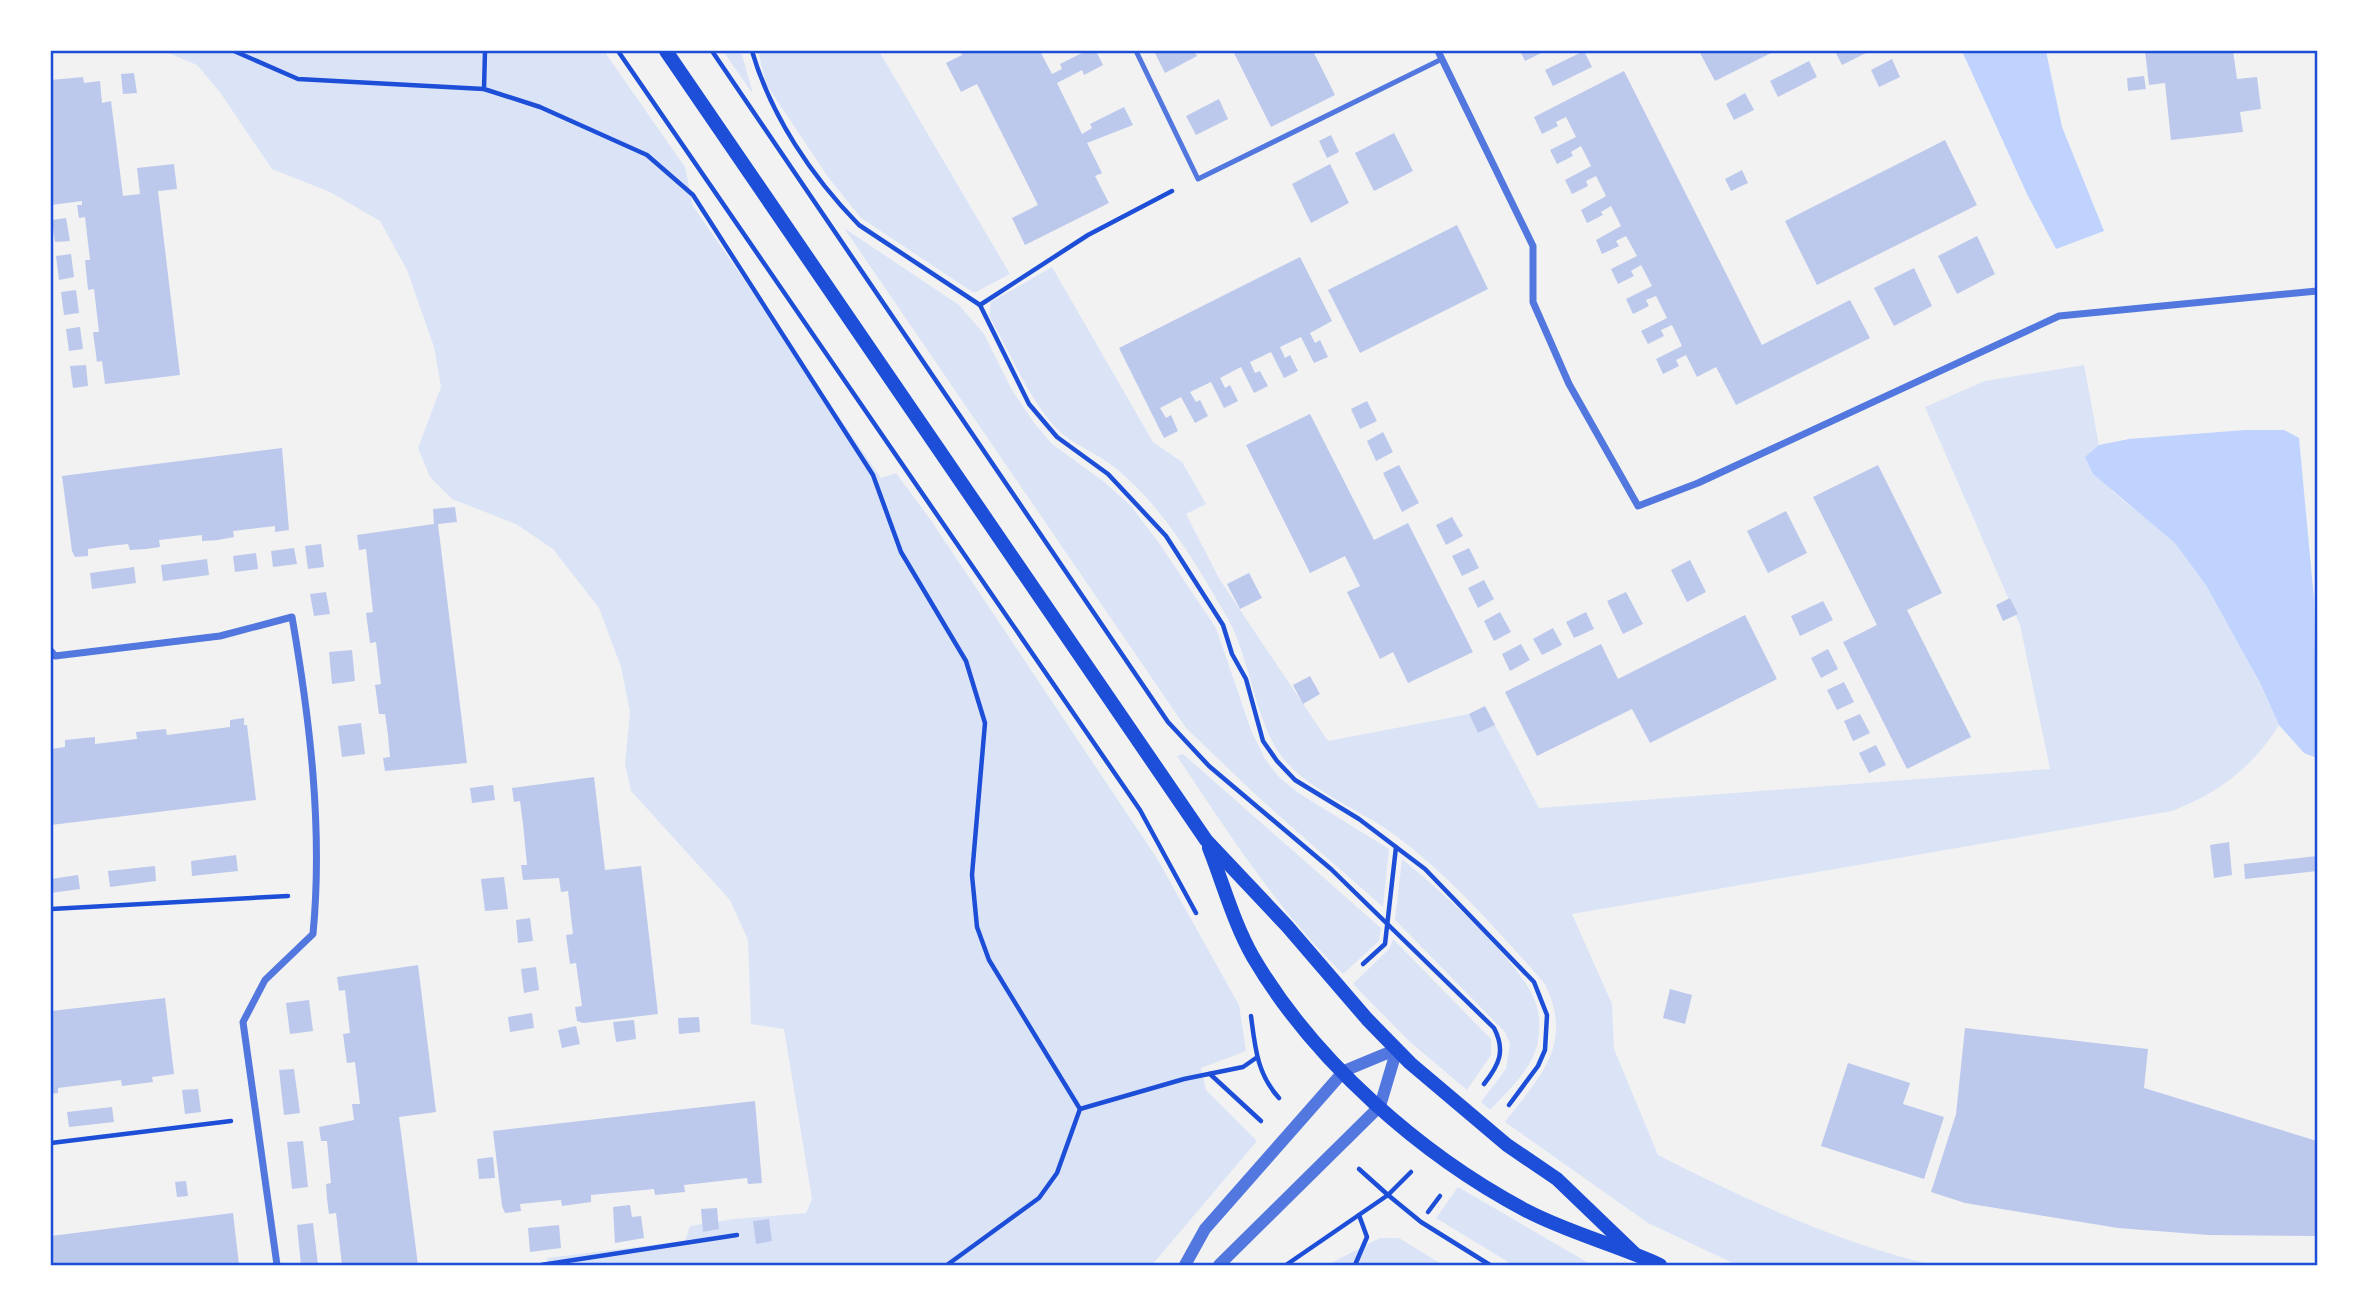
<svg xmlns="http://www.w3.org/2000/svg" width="2368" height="1316" viewBox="0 0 2368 1316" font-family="Helvetica,sans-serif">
<rect width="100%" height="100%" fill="#f2f2f2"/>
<g fill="#dbe4f7">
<polygon points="164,51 604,51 685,167 693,206 881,478 896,473 930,519 1158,860 1239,1005 1246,1051 1201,1068 1206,1090 1257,1141 1152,1265 548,1265 547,1258 685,1241 690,1226 734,1219 806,1213 812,1199 784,1029 751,1024 748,940 730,900 631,791 625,764 630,712 621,667 599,608 553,549 516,524 452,499 430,477 418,448 441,387 434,347 407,270 380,221 330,192 272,169 219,91 197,65"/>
<polygon points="723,51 741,51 753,94"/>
<polygon points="758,51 879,51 1010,274 974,293 861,218 828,177 766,84"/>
<polygon points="844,228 959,305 984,334 1012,390 1035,424 1052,444 1103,481 1131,506 1159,543 1216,628 1251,730 1265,759 1279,777 1297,792 1389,849 1383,907 1259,798 1186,728"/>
<path d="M1052,267L1153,442L1182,462L1206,504L1186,514L1220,580L1328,741L1469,714L1478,733L1495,725L1539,808L2050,769L2020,625L1925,407L1985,381L2084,365L2099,445L2086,457C2103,494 2146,513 2175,542C2214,583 2255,672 2279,725C2252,768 2219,793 2172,811L1572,914L1612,1004L1614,1049L1658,1155C1747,1200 1837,1243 1934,1265H1737L1648,1223L1505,1122C1541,1075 1574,1045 1545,984C1497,930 1452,878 1395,835C1362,811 1317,794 1289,765C1255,730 1252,662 1228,619C1197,565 1163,506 1114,467C1097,453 1073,445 1057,429C1028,398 1010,352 989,316L991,302Z"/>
<path d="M1183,754L1381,928L1379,941L1343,974C1278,911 1227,831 1177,756Z"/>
<path d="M1402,859C1440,890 1510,952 1532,994C1539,1008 1541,1025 1538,1041C1533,1069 1508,1090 1490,1110L1481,1102L1506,1069L1510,1044L1505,1032L1395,920Z"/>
<polygon points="1393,939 1491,1039 1491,1055 1467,1090 1409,1041 1353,984 1390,948"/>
<polygon points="1458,1187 1592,1265 1513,1265 1436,1218"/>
<polygon points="1380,1238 1399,1238 1443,1265 1327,1265"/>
</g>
<g fill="#bfd3fe">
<polygon points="1962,51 2046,51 2062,127 2104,231 2056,249 2027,194"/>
<polygon points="2245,430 2284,430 2299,438 2314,599 2317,758 2304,753 2279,725 2259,681 2206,585 2175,543 2093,474 2085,457 2099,445 2129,439"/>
</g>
<g fill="#bdc9ec">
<polygon points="960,51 1040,51 1052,74 1062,69 1060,64 1086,51 1096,51 1103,65 1084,75 1082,70 1057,83 1082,134 1092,128 1090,124 1124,107 1133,125 1087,143 1102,173 1095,176 1109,203 1025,245 1012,218 1038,205 977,84 961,92 946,63 962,55"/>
<polygon points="1158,51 1194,51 1197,56 1165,73 1155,53"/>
<polygon points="1233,51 1313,51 1335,95 1271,127"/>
<polygon points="1520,51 1545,51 1525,61"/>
<polygon points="1584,51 1592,67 1553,86 1545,70"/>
<polygon points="1699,51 1775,51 1715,81"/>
<polygon points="1835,51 1870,51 1842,65"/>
<polygon points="2145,51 2233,51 2237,79 2257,77 2261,109 2240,112 2243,132 2171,140 2165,83 2149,85"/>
<polygon points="1892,59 1900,77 1879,87 1871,70"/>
<polygon points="1809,61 1817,77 1778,97 1770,81"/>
<polygon points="1624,71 1762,345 1850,300 1870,338 1736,405 1716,367 1697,377 1686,355 1676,360 1679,366 1663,374 1656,359 1682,346 1672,325 1661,330 1664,336 1648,344 1641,331 1667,318 1656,296 1646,300 1649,306 1633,314 1626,299 1652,286 1641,265 1631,271 1634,276 1618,284 1611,269 1637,256 1626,236 1616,241 1619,246 1602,254 1596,240 1621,226 1611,206 1601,212 1603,215 1587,223 1581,210 1606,196 1596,176 1586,181 1588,186 1572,194 1565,180 1591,166 1581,146 1571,152 1573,156 1557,164 1550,150 1576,137 1566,117 1556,122 1558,126 1542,134 1534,117"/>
<polygon points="134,73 137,93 123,94 121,74"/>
<polygon points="2144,76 2146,89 2128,91 2127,78"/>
<polygon points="83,77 84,83 100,81 102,103 111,101 123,196 140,194 137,168 174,164 177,189 158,191 180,375 105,384 102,361 97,362 93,332 99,332 94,289 88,290 85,260 90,260 85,217 79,218 77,205 82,205 82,201 51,205 51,80"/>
<polygon points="1745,93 1754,110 1734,120 1726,104"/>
<polygon points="1219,99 1228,119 1196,135 1186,116"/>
<polygon points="1394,133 1413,171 1374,191 1355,153"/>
<polygon points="1331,135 1339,152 1327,158 1319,141"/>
<polygon points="1945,140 1977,205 1817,285 1785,221"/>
<polygon points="1330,164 1349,203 1311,223 1292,184"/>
<polygon points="1742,170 1748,183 1731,191 1725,179"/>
<polygon points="66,218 70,241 55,242 52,220"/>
<polygon points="1457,225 1488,289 1360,353 1328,290"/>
<polygon points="1977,236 1995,274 1957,294 1938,256"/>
<polygon points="71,254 74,277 59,280 56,256"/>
<polygon points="1300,257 1332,321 1310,333 1315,343 1320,340 1328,357 1314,363 1301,337 1280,347 1285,358 1290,355 1298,371 1284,378 1271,352 1250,362 1255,373 1260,371 1268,386 1254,393 1241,367 1220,378 1225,388 1230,385 1238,401 1224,408 1211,382 1190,392 1196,402 1200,400 1208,416 1195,423 1181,397 1160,408 1166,418 1171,415 1178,431 1164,438 1119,348"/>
<polygon points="1914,268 1932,306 1894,326 1874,288"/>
<polygon points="76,290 79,313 64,315 61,292"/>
<polygon points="80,327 83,349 69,351 66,329"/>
<polygon points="86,365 88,386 73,388 70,366"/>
<polygon points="1367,401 1377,421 1360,429 1351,409"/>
<polygon points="1310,414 1374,540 1408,523 1473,652 1408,683 1393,652 1380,659 1347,592 1360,586 1345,556 1310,573 1246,445"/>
<polygon points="1383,432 1393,452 1376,461 1367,441"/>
<polygon points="282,448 289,530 275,532 275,526 233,531 234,537 218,540 202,541 202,535 159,540 160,547 146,549 130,550 128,544 109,546 88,549 88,556 75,557 72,551 62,476"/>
<polygon points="1399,465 1419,503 1402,512 1383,473"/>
<polygon points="1878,465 1942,593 1907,610 1971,737 1907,769 1843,642 1877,625 1813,497"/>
<polygon points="455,507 457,522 438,524 467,763 385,771 383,758 390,757 388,735 385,714 379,714 375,685 381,684 376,642 370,643 366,613 373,612 366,549 359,550 357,535 434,524 433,509"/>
<polygon points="1786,511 1807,553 1768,573 1747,531"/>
<polygon points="1452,517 1463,536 1446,545 1436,525"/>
<polygon points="321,544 324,567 308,569 305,546"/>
<polygon points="294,548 297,564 273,567 271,551"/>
<polygon points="1469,548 1479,568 1462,576 1452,556"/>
<polygon points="256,553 258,569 235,572 233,556"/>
<polygon points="207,559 209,575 163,581 161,565"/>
<polygon points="1690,560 1706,592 1687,602 1671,570"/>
<polygon points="134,567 136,583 92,589 90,573"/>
<polygon points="1249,573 1262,598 1240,609 1227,584"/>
<polygon points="1484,580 1494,599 1478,608 1468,588"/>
<polygon points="326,592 330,614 314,616 310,594"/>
<polygon points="1626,592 1643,624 1623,634 1607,601"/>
<polygon points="2010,598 2018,614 2003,621 1996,605"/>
<polygon points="1823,601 1833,620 1800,636 1791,616"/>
<polygon points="1500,612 1511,632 1494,641 1484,621"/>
<polygon points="1586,612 1594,629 1574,638 1566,622"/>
<polygon points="1745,615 1777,679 1650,743 1632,709 1537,756 1505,692 1601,644 1618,679"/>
<polygon points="1553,628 1562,645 1542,655 1533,639"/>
<polygon points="1521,644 1530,660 1510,671 1502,654"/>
<polygon points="1828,649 1838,669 1821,678 1811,658"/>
<polygon points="352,650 355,681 332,684 329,652"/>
<polygon points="1310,676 1320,694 1303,704 1293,685"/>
<polygon points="1844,682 1854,702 1837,710 1827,690"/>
<polygon points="1485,706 1495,725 1478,733 1469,714"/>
<polygon points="1860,714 1870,733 1853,741 1844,721"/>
<polygon points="244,718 244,725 247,725 256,800 51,825 51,749 65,747 65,740 95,737 95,744 137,739 136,732 166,729 167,735 230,727 230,720"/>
<polygon points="361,723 365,754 342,757 338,726"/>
<polygon points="1876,745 1886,765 1869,773 1859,753"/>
<polygon points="594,777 605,870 641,866 658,1014 583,1023 577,1021 575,1007 582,1006 576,963 570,964 566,935 573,934 568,891 561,892 559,878 523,880 521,865 527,865 523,824 520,801 514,802 512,788"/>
<polygon points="493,785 495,800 472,803 470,788"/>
<polygon points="2229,842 2232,875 2214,878 2210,845"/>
<polygon points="236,855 238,871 192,876 191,861"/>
<polygon points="2317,856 2317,871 2245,879 2244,864"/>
<polygon points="155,866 156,881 110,887 108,871"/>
<polygon points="78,875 80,889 51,893 51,879"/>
<polygon points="504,877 508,909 485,911 481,879"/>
<polygon points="530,918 533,941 518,943 516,920"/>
<polygon points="418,965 436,1112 399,1117 418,1265 342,1265 336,1213 329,1214 327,1199 326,1184 331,1183 327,1141 321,1141 319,1127 354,1120 352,1104 360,1104 355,1062 347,1063 345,1049 343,1034 350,1033 345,990 339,991 337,977"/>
<polygon points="536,967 539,990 524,993 521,969"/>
<polygon points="1670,989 1692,995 1685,1024 1663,1018"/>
<polygon points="165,998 174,1074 152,1077 153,1082 122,1086 121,1080 58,1088 58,1093 51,1094 51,1011"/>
<polygon points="309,1000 313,1031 290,1034 286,1003"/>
<polygon points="532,1013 534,1028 510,1032 508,1017"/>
<polygon points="699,1017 700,1032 679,1034 678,1018"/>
<polygon points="634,1020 636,1039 616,1042 613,1022"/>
<polygon points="576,1026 580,1044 562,1048 558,1030"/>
<polygon points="1965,1028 2148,1049 2144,1088 2317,1141 2316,1236 2208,1235 2118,1228 1965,1203 1931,1192 1956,1114"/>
<polygon points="1848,1063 1910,1083 1903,1104 1944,1117 1924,1179 1821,1146"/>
<polygon points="294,1069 300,1113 284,1115 279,1070"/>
<polygon points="198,1089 201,1112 185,1114 182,1090"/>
<polygon points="755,1101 762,1183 748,1184 747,1178 684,1185 685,1192 655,1195 654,1189 591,1195 591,1202 562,1206 561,1200 520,1204 521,1211 505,1213 502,1206 493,1131"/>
<polygon points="112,1107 114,1122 69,1127 67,1112"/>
<polygon points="303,1141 308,1187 292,1189 287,1142"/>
<polygon points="493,1157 495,1178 479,1179 477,1159"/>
<polygon points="186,1181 188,1196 177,1197 175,1182"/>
<polygon points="630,1205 632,1217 641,1216 644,1238 615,1243 613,1207"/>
<polygon points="717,1208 719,1229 703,1232 701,1209"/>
<polygon points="233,1213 239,1265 51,1265 51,1236"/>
<polygon points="769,1219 772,1241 756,1244 753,1221"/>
<polygon points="313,1223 318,1265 301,1265 297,1225"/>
<polygon points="559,1225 561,1248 530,1252 528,1228"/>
</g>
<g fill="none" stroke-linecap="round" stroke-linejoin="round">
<g stroke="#1d4ed8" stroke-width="4.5">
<polyline points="234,51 298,79 484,89"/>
<polyline points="485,51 484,89 540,107 647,155 693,195 873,475 901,552 966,661 985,723 972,875 977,927 989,960 1080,1109 1184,1079 1243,1067 1256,1058"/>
<polyline points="618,51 1140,810 1196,913"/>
<path d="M712,51L1168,722L1209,766L1331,869L1494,1028C1506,1051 1499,1065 1484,1084"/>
<path d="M752,51C771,116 812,177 859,225L980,305L1029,404L1057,437L1108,474L1166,536L1223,625L1232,654L1246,679L1263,741L1277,761L1295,780L1359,819L1425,869L1534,982L1547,1015L1545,1050L1538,1066L1509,1105"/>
<polyline points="980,305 1088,235 1172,191"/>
<polyline points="51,909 288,896"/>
<polyline points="1363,964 1385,944 1396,847"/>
<path d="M1251,1016C1255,1047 1257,1074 1279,1098"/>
<polyline points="1210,1074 1261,1121"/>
<polyline points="51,1143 231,1121"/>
<polyline points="1359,1169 1388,1195 1411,1172"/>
<polyline points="1428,1212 1440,1196"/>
<polyline points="541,1265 737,1235"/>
<polyline points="947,1265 1039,1198 1057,1173 1080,1109"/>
<polyline points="1286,1265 1388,1195 1421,1222 1490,1265"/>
<polyline points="1355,1265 1367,1237 1359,1215"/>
</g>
<polyline stroke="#5277de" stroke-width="5" points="1136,51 1198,179 1442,59"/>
<g stroke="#5277de" stroke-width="7">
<polyline points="1438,51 1533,246 1533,302 1569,384 1638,506 1698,483 2059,316 2317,291"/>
<path d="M51,651L55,656L220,636L292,617C310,720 323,829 313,934L265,980L243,1022L277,1265"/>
</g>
<polyline stroke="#5277de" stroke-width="12" points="1185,1265 1205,1229 1344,1071 1397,1049 1380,1106 1219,1265"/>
<g stroke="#1d4ed8" stroke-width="14">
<polyline points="666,51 1206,840 1287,926 1367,1019 1410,1063 1507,1145 1557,1179 1634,1253"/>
<path d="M1209,848C1223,883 1234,924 1253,957C1314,1061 1421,1155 1527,1211C1569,1233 1617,1245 1660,1265"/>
</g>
</g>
<rect width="2368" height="1316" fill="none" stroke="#ffffff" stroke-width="105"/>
<rect x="52" y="52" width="2264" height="1212" fill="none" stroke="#1d4ed8" stroke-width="2.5"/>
</svg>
